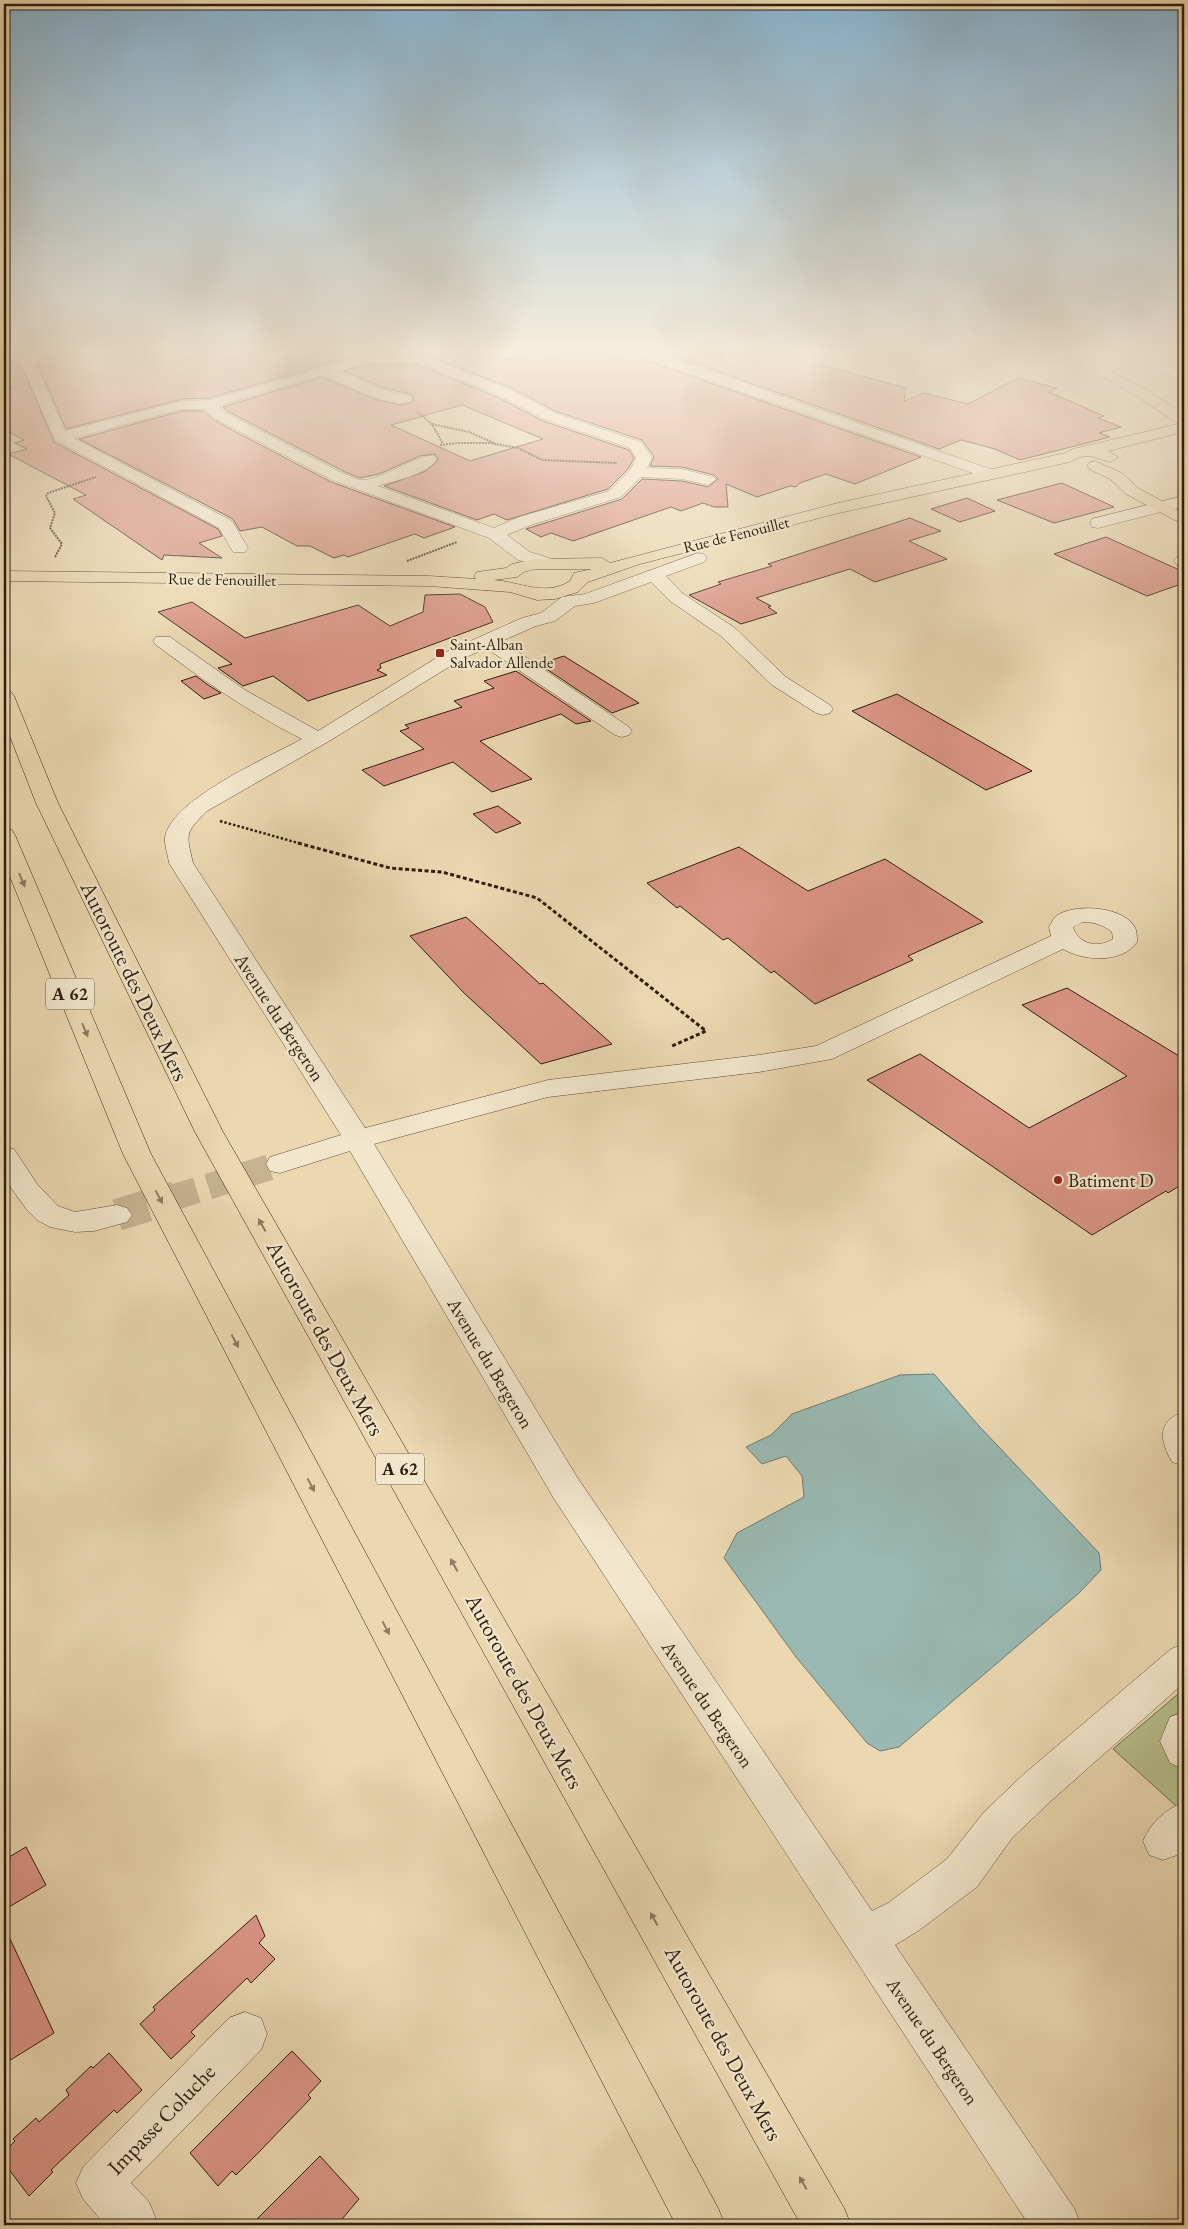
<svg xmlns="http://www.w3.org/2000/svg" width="1188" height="2229" viewBox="0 0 1188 2229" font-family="'EB Garamond',serif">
<rect width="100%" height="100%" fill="#ebd8b1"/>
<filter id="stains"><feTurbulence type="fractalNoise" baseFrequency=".004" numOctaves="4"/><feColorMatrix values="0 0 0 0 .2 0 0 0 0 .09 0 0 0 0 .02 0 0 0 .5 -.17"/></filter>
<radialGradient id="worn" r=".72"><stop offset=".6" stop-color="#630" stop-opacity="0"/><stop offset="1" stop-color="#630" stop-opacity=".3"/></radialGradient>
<polygon fill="#b7bf8c" stroke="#726e4d" points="1184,1689 1184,1813 1113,1749"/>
<polygon fill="#99b9b2" stroke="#6e7b70" points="934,1374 979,1426 1099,1553 1101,1570 1078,1594 899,1747 880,1751 867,1743 796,1657 724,1558 737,1533 804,1497 802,1476 786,1456 762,1464 746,1447 771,1435 792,1414 900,1375"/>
<g fill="#db9586" stroke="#2e1e0e" fill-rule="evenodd">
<polygon points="78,350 173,350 160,353 156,357 165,364 203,355 207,350 483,350 508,360 521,357 535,362 575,350 595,350 634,362 642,359 921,457 855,484 826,474 800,483 796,487 790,486 757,497 726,484 728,507 714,507 703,503 681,511 671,507 573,541 551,533 541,537 526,529 622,499 642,479 682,481 708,487 718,479 714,475 682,467 650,466 654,457 642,440 555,411 509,387 420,353 370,352 209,398 182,399 66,429 37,363 50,354"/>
<polygon points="669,350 805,350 802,360 906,388 904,401 924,393 968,404 1018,378 1057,388 1049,392 1104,416 1098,418 1121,427 1099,433 1110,437 1020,460 995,449 961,440 939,449 662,352"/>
<polygon points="19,360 54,442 218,529 222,536 199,543 222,558 164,555 162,560 73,499 86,495 8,454 27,449 15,443 24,440 4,429 10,427 4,423 4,390 12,389 6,375 11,374 6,364 14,363 13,361"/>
<path d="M371,364L418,365L497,397L543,421L629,450L634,458L628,469L608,489L507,520L494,514L477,520L384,486L426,471L438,460L435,454L420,456L379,474L360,478L345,472L227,411L223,407L322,377L377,400L400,405L412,403L414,398L410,394L384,388L343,371ZM462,405L543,439L470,461L391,425Z"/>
<polygon points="182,411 204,411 215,421 331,482 455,527 424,538 415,534 348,557 344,555 334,558 310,546 297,546 262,527 240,531 233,519 79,439"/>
<polygon points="1062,483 1114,507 1054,523 997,500"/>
<polygon points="967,498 995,511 960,522 931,509"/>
<polygon points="910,518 941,531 909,541 947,559 875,582 850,569 756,598 771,606 768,607 777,613 741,624 689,595 721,584 718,582 772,566 768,564"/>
<polygon points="1106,537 1184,572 1184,583 1147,596 1054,554"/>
<polygon points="460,594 485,607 493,622 380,664 381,668 377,670 387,675 308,701 273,676 243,686 218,668 232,664 158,612 192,602 245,638 358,605 390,626 423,612 425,595"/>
<polygon points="564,656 639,703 612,713 539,664"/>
<polygon points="516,671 591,721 576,724 561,714 480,741 532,779 492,792 453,762 384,786 362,770 424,749 400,731 409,728 405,725 462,707 454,701 494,688 484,681"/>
<polygon points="196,676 208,685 221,693 204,699 181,681"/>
<polygon points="897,694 1032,771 986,790 852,711"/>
<polygon points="498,806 521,823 496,833 473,814"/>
<polygon points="739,847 808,891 885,859 983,922 908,956 913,960 815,1004 774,971 771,973 728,938 723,940 680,906 677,908 647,883"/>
<polygon points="466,917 540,984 543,983 612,1044 541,1064 464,993 410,936"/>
<polygon points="1067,988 1184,1059 1184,1183 1168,1193 1166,1191 1092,1235 867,1080 920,1054 1029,1128 1127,1076 1022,1005"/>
<polygon points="26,1847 46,1885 4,1910 4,1860"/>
<polygon points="256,1915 265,1936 259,1943 275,1959 251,1983 247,1978 191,2032 195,2036 171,2059 140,2024 155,2010 153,2007"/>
<polygon points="4,1926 54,2033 4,2064"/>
<polygon points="292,2051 321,2081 308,2095 311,2098 260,2151 236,2175 232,2171 218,2186 190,2153"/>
<polygon points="109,2053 142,2090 117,2113 114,2110 51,2170 53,2172 29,2196 4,2163 4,2152 15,2141 13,2139 36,2118 39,2122 69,2095 66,2090 91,2066 93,2068"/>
<polygon points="320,2156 359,2199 337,2225 251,2225"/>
</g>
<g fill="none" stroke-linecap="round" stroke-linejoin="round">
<polyline stroke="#c5b390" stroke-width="26" stroke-dasharray="26 12" stroke-linecap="butt" points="172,1198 280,1164"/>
<polyline stroke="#c5b390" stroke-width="32" stroke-dasharray="32 16" stroke-linecap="butt" points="117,1215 176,1197"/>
<g stroke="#5d4c37" stroke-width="1">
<g id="minor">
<path d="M37,350H54L35,362L65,431L182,401L209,400L371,354L420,355L508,389L554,413L641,442L652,458L647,468L682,469L714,477L716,480L708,485L682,479L641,477L621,497L531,525L507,535L530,552L552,559L555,563L552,567L546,568L518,560L489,538L332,480L216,419L205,409H182L74,438L232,521L248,548L245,552H233L219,528L55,440L20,361ZM371,362L418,363L498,395L544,419L630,448L636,458L630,470L609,491L519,517L494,528L378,486C396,480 425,476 437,459L435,456C421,452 381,481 362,480C357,480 349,475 344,474L226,413L219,406L322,375C344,384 386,408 410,402L412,399L410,396L383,390L337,371Z"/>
<polygon points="181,350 205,350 203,353 165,362 158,358 160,355"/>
<polygon points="629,350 649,350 996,471 998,474 990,479 984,477 631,353"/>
<polygon points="1123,350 1140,350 1184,373 1184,383"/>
<polygon points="1184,496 1184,506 1098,528 1092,527 1090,523 1092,519"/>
<path d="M698,553L704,554L707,558L704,562L666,576L682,593L735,628L786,677L830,705L833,709L830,713L823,715L816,713L772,685L721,636L670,601L651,582L594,603L575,606L555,621L536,626L502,641L629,727L632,731L629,735L622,737L615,735L486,648L460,660L331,740L207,811C185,833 186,833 193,863L365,1128L548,1080L759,1055L816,1046L1051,936L1049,927C1051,924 1053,919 1055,917C1072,902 1128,906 1136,930C1137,934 1137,939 1137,942C1122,964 1083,961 1063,949L832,1059L759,1072L548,1097L374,1144L577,1477L872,1911L888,1903L947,1859L984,1812L1024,1774L1171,1649L1184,1644V1683L1052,1800L1012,1838L977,1887L918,1931L895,1945L1074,2208L1081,2225H1029L553,1497L350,1151L280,1173L270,1171L266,1164L270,1157L341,1135L169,863C168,855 164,844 165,837C172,799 269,757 302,739C250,713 203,680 156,645L153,641L156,637H170L245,690L318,731L446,652L522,618L541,613L562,597L585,594ZM1083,922C1095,922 1103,925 1112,932L1113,939C1098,949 1078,944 1073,927Z"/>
<polygon points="1184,556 1184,567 1178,566 1174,561 1177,557"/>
<polygon points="4,1147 14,1149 37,1184 58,1206 75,1212 117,1205 127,1208 132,1215 127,1222 94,1231 75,1232 50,1227 37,1220 27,1210 4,1178"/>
<path d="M1184,1412V1466L1172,1462C1160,1441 1156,1421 1184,1412Z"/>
<polygon points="1184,1712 1184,1769 1170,1763 1160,1741 1170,1717"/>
<path d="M1184,1802V1848L1177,1855L1163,1860L1149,1855L1143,1841C1151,1822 1165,1810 1184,1802Z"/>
<polygon points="245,2012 261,2018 267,2034 261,2050 131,2183 149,2202 156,2219 153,2225 101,2225 103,2222 83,2199 76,2183 83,2167 229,2018"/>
</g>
</g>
<g stroke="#2e1e0e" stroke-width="1">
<g id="major">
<path d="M1052,350H1070L1142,387L1184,414V432L1108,451L1118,457L1110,462L1090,456H1083L1070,462L839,513L640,564L588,582L578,592L555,599L537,600L510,592L429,586L4,581V571L429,576L476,579L474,576L477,572L506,568L512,564L535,559L602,558L610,563L838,503L1065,453L1073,449L1178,424L1132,393ZM535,569H592L574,573L570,581C546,597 520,582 494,580L517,577L524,572Z"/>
<polygon points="1095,461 1122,473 1138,488 1184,513 1184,525 1126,494 1110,479 1089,469 1087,466 1089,463"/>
</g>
</g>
<g stroke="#2e1e0e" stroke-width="1">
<g id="highway">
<polygon points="4,690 11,692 14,696 58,803 223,1132 844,2208 851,2225 801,2225 195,1132 36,803 4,721"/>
<polygon points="4,828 12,830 15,835 151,1154 718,2208 725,2225 676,2225 123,1154 4,862"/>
</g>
</g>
<g stroke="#2e1e0e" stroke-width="2" stroke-dasharray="2 1" stroke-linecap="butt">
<polyline points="417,412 432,424 443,444"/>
<polyline points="432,424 469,432 496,444"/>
<polyline points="440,445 458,443 490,443 518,448 542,460 617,463"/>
<polyline points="55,557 62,544 50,528 55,513 46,496 48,493 96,477"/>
<polyline points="407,561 457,542"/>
</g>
<polyline stroke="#2e1e0e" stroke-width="2.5" stroke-dasharray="2.5 2" stroke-linecap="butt" points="220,821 302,844"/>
<polyline stroke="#2e1e0e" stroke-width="3" stroke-dasharray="4 2.5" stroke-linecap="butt" points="298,843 390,868 442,872 537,898 706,1031 672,1046"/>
<use href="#minor" fill="#f2e6cc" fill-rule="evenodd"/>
<use href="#major" fill="#ebd8b1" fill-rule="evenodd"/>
<use href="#highway" fill="#ebd8b1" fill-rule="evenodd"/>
</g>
<defs><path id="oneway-solid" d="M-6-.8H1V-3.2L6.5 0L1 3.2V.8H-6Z" transform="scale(1.25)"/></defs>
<g fill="#8c7b60">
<use href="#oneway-solid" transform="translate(22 880) rotate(67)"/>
<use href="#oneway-solid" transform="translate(85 1030) rotate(67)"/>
<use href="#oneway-solid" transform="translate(159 1197) rotate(62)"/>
<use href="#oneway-solid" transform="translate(262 1225) rotate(-119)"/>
<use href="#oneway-solid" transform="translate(235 1341) rotate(62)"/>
<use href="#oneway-solid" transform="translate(311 1485) rotate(62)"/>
<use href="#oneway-solid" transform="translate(454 1565) rotate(-119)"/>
<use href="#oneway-solid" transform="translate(386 1628) rotate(62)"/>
<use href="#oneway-solid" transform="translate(654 1919) rotate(-119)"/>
<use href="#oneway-solid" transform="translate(803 2183) rotate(-119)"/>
</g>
<linearGradient id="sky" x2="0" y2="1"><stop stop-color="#88b6d2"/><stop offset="0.53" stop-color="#f6eddc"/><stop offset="1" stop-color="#f6eddc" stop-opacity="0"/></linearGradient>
<rect width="1188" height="662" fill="url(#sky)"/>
<g fill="#8f2418" stroke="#f2e6cc" stroke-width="2">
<rect x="435" y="648" width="10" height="10" rx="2.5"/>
<circle cx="1058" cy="1180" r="5"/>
</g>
<g text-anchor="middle" stroke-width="4.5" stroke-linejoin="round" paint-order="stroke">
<g font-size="16" fill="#2e1e0e" stroke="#f2e6cc">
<text transform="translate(736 534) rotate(-14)" y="6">Rue de Fenouillet</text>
<text transform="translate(222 579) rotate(1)" y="6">Rue de Fenouillet</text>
</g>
<g font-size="16" fill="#2e1e0e" stroke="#f2e6cc" text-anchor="start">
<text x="450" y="650">Saint-Alban<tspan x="450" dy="18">Salvador Allende</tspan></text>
</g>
<g fill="#f2e6cc" stroke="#695a47" stroke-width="1">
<rect x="46" y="978.5" width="48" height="31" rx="4"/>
<rect x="376" y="1453.5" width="48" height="31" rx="4"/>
</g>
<g font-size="18" font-weight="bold" fill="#2e1e0e">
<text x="70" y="1000">A 62</text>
<text x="400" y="1475">A 62</text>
</g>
<g font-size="19" fill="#2e1e0e" stroke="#f2e6cc">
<text transform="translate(280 1017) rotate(57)" y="7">Avenue du Bergeron</text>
<text transform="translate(491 1363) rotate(59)" y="7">Avenue du Bergeron</text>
<text transform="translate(708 1704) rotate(56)" y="7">Avenue du Bergeron</text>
<text transform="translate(933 2041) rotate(56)" y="7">Avenue du Bergeron</text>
</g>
<g font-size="19" fill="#2e1e0e" stroke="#f2e6cc" text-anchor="start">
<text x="1068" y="1187">Batiment D</text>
</g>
<g font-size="22" fill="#2e1e0e" stroke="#f2e6cc">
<text transform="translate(135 981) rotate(64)" y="8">Autoroute des Deux Mers</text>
<text transform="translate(326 1338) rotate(61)" y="8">Autoroute des Deux Mers</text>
<text transform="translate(525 1691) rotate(61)" y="8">Autoroute des Deux Mers</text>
<text transform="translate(724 2043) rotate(61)" y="8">Autoroute des Deux Mers</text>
<text transform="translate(161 2119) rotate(-46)" y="8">Impasse Coluche</text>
</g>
</g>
<rect width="1188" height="2229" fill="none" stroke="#ebd8b1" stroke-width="20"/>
<rect x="5" y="5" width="1178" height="2219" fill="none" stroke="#2e1e0e" stroke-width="2.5"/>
<rect x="10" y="10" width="1168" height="2209" fill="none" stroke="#2e1e0e"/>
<rect width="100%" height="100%" filter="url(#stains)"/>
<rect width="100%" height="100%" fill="url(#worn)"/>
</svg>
